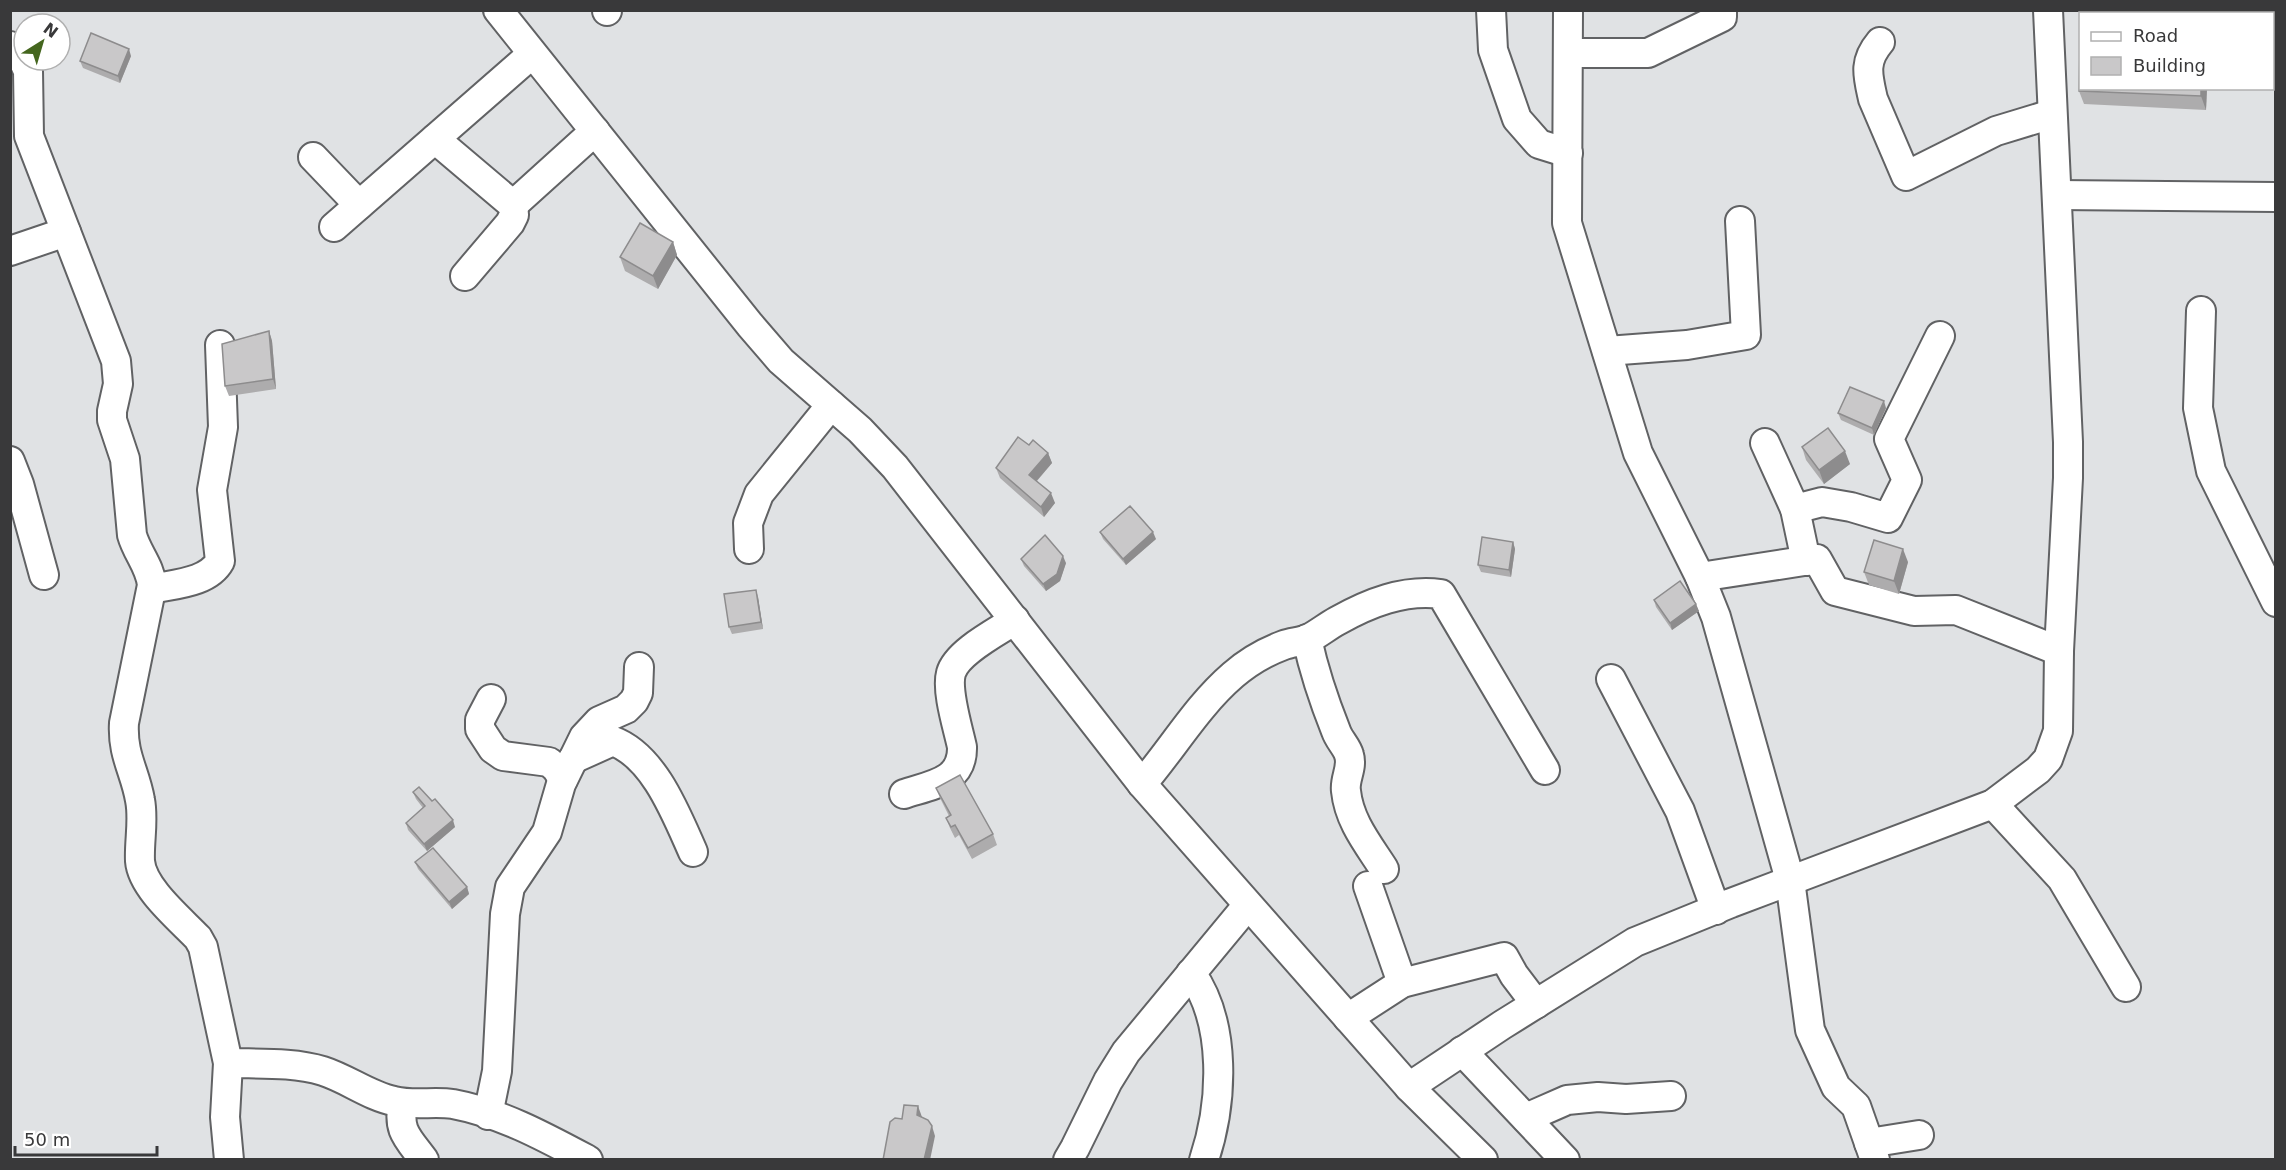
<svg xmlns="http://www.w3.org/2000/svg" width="2286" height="1170" viewBox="0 0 2286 1170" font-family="'DejaVu Sans',sans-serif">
<rect width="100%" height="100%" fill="#e0e2e4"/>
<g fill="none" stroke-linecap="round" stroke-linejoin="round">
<g stroke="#616264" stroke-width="32">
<g id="minor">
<polyline points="498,10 750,325 781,361 860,430 895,467 1142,784 1409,1087 1483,1160"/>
<polyline points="1491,10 1493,50 1517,119 1539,144 1568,153"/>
<polyline points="1568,10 1567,223 1638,453 1700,577 1716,617 1790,880 1810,1030 1836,1087 1856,1106 1875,1160"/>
<polyline points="607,11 607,10"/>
<path d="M1880,42C1863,62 1868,76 1873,99L1906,176L1996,131L2052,114"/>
<path d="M10,46L23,60L28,71L29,136L116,361L118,384L112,411V420L125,459L132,535C137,553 150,566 152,585L124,723C122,755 135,771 140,800C144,820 139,841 140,861C142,888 180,919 198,938L203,947L228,1063L225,1117L229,1160"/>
<polyline points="1568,53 1648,53 1722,17 1722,10"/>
<polyline points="435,139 513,205 514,215 510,223 465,276"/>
<polyline points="313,157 359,205"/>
<polyline points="2057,195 2276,197"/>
<polyline points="513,205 595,131"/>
<polyline points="334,227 532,54"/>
<polyline points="10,251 66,232"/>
<polyline points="2201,311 2198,408 2211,471 2276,602"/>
<polyline points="1607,351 1687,345 1746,335 1740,221"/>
<polyline points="1765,443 1795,509"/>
<polyline points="10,461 19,484 44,575"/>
<polyline points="749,549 748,523 759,494 831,405"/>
<polyline points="1806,561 1795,509 1822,502 1851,507 1888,518 1907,480 1889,439 1940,336"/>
<polyline points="1700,577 1817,559 1835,591 1914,611 1956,610 2059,651"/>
<path d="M152,589C174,584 208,583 220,561L212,490L223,427L220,345"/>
<path d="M1307,639C1314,671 1324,701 1336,731C1339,740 1347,747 1349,755C1353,768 1344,779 1346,791C1349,821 1368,844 1384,869"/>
<polyline points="1611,679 1680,811 1716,910"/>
<polyline points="491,699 480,720 480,729 493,749 503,756 549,762 556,768 563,779"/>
<path d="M573,759L613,741C654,756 676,814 693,852"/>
<path d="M1142,784C1173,748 1197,706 1233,675C1248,662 1265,652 1284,645C1292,642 1302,642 1310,638C1319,633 1328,626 1337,621C1369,603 1404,589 1441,594L1545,770"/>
<path d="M904,794C931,785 963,782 962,747C958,728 946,691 951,673C957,652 997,632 1015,620"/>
<polyline points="1993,804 2062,879 2126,987"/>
<polyline points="1368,886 1402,983"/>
<path d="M1191,973C1227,1023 1223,1103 1204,1160"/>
<polyline points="1348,1018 1402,983 1504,957 1514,975 1536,1004"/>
<polyline points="1462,1051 1565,1160"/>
<path d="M228,1063C259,1064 294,1062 323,1071C348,1079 369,1096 394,1101C414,1106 434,1101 453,1104C501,1113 545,1137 588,1160"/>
<polyline points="1409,1087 1502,1025 1635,942 1731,903 1993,804 2038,770 2048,759 2058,731 2059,651 2068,478 2068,442 2048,10"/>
<path d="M403,1103C397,1131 408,1138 424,1160"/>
<polyline points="488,1115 497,1071 505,914 510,887 547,832 561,784 584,737 599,721 626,709 634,701 638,693 639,667"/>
<polyline points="1526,1118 1567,1100 1598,1097 1626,1099 1671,1096"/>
<polyline points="1869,1143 1919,1135"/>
<polyline points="1068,1160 1075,1148 1108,1081 1126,1052 1247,906"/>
</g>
</g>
<use href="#minor" stroke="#fff" stroke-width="28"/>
</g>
<g fill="#adacad">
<polygon points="131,56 120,83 83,68 80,61"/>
<polygon points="2080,88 2207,88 2206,110 2084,104 2079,91"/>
<polygon points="673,242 677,255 658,289 625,271 620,257"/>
<polygon points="269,331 272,341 276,389 229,396 225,386"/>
<polygon points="1886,408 1874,435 1841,420 1838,413"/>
<polygon points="1029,445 1048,453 1052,463 1037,481 1055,503 1044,517 1000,478 996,468"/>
<polygon points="1802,447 1850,464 1824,484 1806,460"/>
<polygon points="1100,532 1156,539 1126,565 1103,539"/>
<polygon points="1513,542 1515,549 1511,577 1481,572 1478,565"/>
<polygon points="1021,559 1066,563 1060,581 1046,591 1024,566"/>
<polygon points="1908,562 1899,594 1869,585 1864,572"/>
<polygon points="758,597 763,629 732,634 729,627"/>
<polygon points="1654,600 1699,611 1672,630 1656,607"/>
<polygon points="936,788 993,834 997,845 972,859 959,835 955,838 950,828 946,818 949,816 940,798"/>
<polygon points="413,792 432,801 455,827 427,851 408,830 406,823 423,808 416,799"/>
<polygon points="415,862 467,887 469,894 452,909 418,869"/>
</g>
<g fill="#8d8c8d">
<polygon points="129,49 131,56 120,83 118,76"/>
<polygon points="2201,88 2207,88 2206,110 2201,96"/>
<polygon points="673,242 677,255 658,289 653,276"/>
<polygon points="269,331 272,341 276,389 273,379"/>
<polygon points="1884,401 1886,408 1874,435 1872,428"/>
<polygon points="1845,451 1850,464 1824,484 1819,470"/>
<polygon points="1048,453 1052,463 1033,485 1029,475"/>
<polygon points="1051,493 1055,503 1044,517 1041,507"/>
<polygon points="1153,532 1156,539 1126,565 1123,559"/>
<polygon points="1513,542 1515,549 1511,577 1509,570"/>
<polygon points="1903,549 1908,562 1899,594 1894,581"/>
<polygon points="1063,556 1066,563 1060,581 1046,591 1043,584"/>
<polygon points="756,590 758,597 763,629 761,622"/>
<polygon points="1696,604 1699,611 1672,630 1670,623"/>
<polygon points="453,820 455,827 427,851 424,844"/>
<polygon points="467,887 469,894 452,909 449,902"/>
<polygon points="918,1106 922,1117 920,1126 917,1115"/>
<polygon points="932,1126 935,1136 930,1160 924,1160"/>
</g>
<g fill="#c9c8c9" stroke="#8d8c8d" stroke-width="1.5">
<polygon points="91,33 129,49 118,76 80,61"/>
<polygon points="2080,51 2080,88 2201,88 2201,96 2079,91"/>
<polygon points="640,223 673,242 653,276 620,257"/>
<polygon points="269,331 273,379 225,386 222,344"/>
<polygon points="1850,387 1884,401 1872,428 1838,413"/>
<polygon points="1828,428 1845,451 1819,470 1802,447"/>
<polygon points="1018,437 1029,445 1033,440 1048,453 1029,475 1051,493 1041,507 996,468"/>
<polygon points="1130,506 1153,532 1123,559 1100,532"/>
<polygon points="1045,535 1063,556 1057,574 1043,584 1021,559"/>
<polygon points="1482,537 1513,542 1509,570 1478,565"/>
<polygon points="1874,540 1903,549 1894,581 1864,572"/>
<polygon points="1680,581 1696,604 1670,623 1654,600"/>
<polygon points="756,590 761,622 729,627 724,594"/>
<polygon points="960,775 993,834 968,848 955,825 951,827 946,818 951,815 936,788"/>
<polygon points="419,787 432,801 435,799 453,820 424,844 406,823 425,806 413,792"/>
<polygon points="433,848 467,887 449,902 415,862"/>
<polygon points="904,1105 918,1106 917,1115 928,1120 932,1126 924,1160 883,1160 890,1122 895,1118 902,1119"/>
</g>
<rect width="2286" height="1170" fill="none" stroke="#39393a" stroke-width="24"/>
<rect x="2079" y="12" width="195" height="78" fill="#ffffff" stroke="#b0b0b0" stroke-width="1.5"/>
<rect x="2091" y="32" width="30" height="9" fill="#ffffff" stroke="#b0b0b0" stroke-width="1.5"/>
<text x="2133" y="42" font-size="18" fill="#39393a">Road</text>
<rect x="2091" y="57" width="30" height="18" fill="#c9c8c9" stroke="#b0b0b0" stroke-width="1.5"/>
<text x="2133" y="72" font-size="18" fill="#39393a">Building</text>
<g transform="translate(42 42) rotate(37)"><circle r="28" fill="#ffffff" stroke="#b0b0b0" stroke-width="1.5"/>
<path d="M0-4.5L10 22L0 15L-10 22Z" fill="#44661e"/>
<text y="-9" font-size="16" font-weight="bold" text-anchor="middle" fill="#39393a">N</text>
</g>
<path d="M15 1146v9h142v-9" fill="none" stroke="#39393a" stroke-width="3"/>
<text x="24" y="1146" font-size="18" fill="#39393a" stroke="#ffffff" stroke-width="4.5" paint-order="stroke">50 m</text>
</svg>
